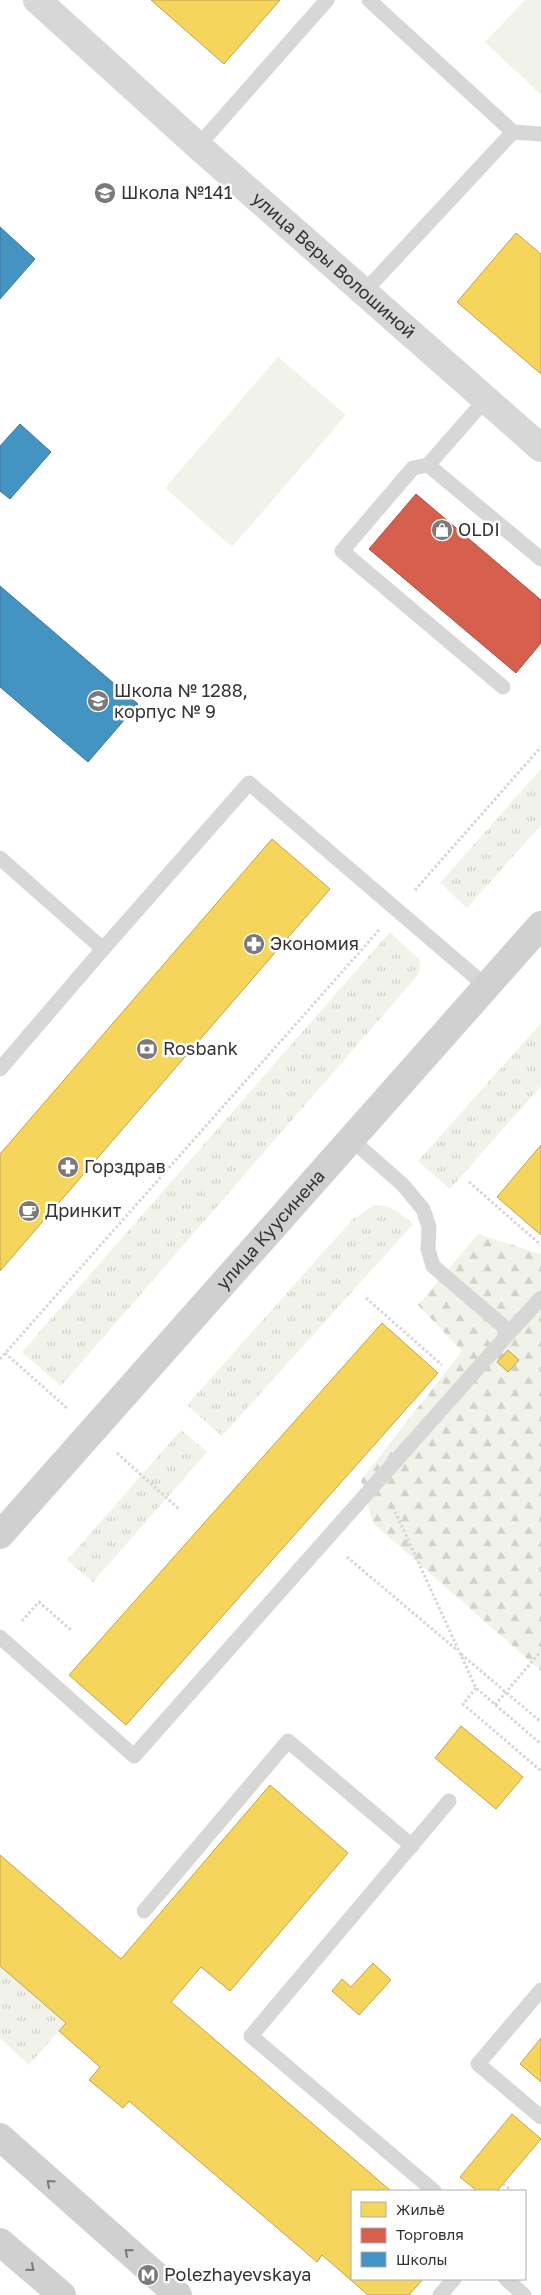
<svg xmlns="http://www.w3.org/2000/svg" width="541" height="2295" viewBox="0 0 541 2295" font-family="'Golos Text',sans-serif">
<defs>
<pattern id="grass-tufts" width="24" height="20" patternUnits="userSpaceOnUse" patternTransform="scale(1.25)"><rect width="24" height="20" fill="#f1f3eb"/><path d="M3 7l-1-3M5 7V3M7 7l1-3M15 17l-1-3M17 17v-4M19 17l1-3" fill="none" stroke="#cfd1ca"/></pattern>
<pattern id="forest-firs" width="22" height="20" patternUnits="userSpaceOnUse" patternTransform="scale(1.25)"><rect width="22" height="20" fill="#f1f3eb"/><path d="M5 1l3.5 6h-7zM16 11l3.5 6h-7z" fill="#cfd1ca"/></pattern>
</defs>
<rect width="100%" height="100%" fill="#fff"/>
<g fill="url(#grass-tufts)">
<polygon points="541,769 541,825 467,908 440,883"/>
<polygon points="390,932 419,959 420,968 417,976 61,1386 22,1352"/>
<polygon points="541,1023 541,1086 450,1189 418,1161"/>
<path d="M374,1205C391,1205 400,1213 413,1224L222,1436L187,1405L352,1220Z"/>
<polygon points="181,1430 207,1452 93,1582 67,1560"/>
<polygon points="0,1966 66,2023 29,2065 0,2038"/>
</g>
<polygon fill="url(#forest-firs)" points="478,1234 541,1254 541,1671 373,1523 361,1480 462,1351 418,1305"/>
<g fill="#f1f3eb">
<polygon points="525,0 541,0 541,95 485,42"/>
<polygon points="278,357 346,415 232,547 165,488"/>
</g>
<g fill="#f6d55c" stroke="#bca450">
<polygon points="151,0 280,0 224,64"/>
<polygon points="516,233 541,254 541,374 457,302"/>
<polygon points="272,839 330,889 0,1271 0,1154"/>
<polygon points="541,1145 541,1235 497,1197"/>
<polygon points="382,1323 438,1373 126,1725 69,1675"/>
<polygon points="508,1350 519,1360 508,1372 497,1362"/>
<polygon points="461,1726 523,1777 496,1809 435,1758"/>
<polygon points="270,1785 348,1853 230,1991 201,1967 171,2002 391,2191 352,2191 352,2279 423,2279 409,2295 368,2295 322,2255 317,2262 129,2101 123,2108 89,2080 100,2067 59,2031 66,2023 0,1966 0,1855 121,1959"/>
<polygon points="373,1963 391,1980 359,2015 332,1991 342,1979 351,1987"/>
<polygon points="541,2038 541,2082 520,2064"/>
<polygon points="512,2114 541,2139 497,2191 477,2191 460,2177"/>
</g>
<polygon fill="#d6604d" stroke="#a55245" points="416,494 541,600 541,643 516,673 369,549"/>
<g fill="#4393c3" stroke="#3e7698">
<polygon points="0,227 35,259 0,299"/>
<polygon points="20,424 51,452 10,499 0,491 0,446"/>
<polygon points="0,586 138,704 88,762 0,687"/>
</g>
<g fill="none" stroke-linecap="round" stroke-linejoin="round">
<g stroke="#d6d6d6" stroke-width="3" stroke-dasharray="2.5 2.5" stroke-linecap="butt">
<polyline points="415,890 541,747"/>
<polyline points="469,1182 541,1245"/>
<polyline points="366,1298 442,1365"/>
<polyline points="5,1353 68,1409"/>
<polyline points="0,1359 379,930"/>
<polyline points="117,1453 179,1509"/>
<polyline points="393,1507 476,1688 541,1744"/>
<polyline points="347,1557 457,1650"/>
<polyline points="22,1621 39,1602 72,1631"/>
<polyline points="461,1654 541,1722"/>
<polyline points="476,1688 463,1704 541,1771"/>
<polyline points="495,1705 541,1651"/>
<polyline points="503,2184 512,2191"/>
</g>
<g stroke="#d7d7d7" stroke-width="15">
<polyline points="369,0 513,132"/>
<polyline points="198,146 327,0"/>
<polyline points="364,292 513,132 541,134"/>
<polyline points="486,399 428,465 541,559"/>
<polyline points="428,465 413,468 342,551 503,687"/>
<polyline points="0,858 103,949 249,783 487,987"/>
<polyline points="0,1069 103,949"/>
<polyline points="510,1332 541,1298"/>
<polyline points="0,1637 134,1756 510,1332 433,1266 428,1249 429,1227 423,1209 403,1185 352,1140"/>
<polyline points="144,1911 288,1741 412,1846"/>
<polyline points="541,1990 478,2064 541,2117"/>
<polyline points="434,2191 251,2036 449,1801"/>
<polyline points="506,2279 524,2295"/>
<polyline points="440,2295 454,2279"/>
</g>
<path stroke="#d7d7d7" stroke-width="28" id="s1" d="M37,0L198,146L541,448"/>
<g stroke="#d0d0d0" stroke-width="28">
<path id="s2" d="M0,1535L541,925"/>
<polyline points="0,2137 178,2295"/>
<polyline points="0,2242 62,2295"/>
</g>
</g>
<defs><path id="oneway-chevron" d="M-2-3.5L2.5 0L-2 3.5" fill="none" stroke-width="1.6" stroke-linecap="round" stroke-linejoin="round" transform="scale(1.25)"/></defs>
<g stroke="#7a7a7a">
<use href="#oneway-chevron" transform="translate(50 2183) rotate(-138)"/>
<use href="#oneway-chevron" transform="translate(128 2252) rotate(-139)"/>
<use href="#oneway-chevron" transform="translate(31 2268) rotate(41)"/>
</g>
<defs>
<g id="school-disc" transform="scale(1.125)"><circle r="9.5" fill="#7a7a7a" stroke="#fff"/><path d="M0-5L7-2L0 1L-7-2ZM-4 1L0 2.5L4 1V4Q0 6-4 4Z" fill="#fff"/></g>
<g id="shop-disc" transform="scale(1.125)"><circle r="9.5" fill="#7a7a7a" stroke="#fff"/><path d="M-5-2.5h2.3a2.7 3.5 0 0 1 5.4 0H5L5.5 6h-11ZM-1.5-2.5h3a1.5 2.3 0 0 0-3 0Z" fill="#fff"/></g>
<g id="pharmacy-disc" transform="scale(1.125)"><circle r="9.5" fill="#7a7a7a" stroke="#fff"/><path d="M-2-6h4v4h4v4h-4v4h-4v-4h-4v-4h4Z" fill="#fff"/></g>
<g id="bank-disc" transform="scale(1.125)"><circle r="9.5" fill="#7a7a7a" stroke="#fff"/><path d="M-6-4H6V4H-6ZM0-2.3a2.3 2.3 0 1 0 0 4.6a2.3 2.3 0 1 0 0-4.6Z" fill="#fff"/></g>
<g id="cafe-disc" transform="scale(1.125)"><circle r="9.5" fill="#7a7a7a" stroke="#fff"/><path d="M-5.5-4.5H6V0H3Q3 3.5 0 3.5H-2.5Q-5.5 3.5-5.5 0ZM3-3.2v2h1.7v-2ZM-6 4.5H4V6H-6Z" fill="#fff"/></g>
<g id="metro-disc" transform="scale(1.125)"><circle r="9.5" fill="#7a7a7a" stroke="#fff"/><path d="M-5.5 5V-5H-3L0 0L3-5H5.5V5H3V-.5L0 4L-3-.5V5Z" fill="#fff"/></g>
</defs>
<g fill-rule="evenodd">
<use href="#school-disc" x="105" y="193"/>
<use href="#shop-disc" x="442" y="530"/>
<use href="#school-disc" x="98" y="701"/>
<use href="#pharmacy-disc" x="254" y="944"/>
<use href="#bank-disc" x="147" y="1049"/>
<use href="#pharmacy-disc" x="68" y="1167"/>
<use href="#cafe-disc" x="29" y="1211"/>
<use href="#metro-disc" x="148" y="2275"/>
</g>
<g text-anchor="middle" stroke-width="5" stroke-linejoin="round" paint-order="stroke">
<g font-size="18" fill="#333" stroke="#fff" text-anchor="start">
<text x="121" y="199">Школа №141</text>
<text x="458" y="536">OLDI</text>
<text x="114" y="697">Школа № 1288,<tspan x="114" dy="21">корпус № 9</tspan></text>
<text x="270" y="950">Экономия</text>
<text x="163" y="1055">Rosbank</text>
<text x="84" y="1173">Горздрав</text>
<text x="45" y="1217">Дринкит</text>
<text x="164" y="2281">Polezhayevskaya</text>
</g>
<g font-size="18" fill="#333" stroke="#fff">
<text dy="6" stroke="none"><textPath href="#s1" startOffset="398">улица Веры Волошиной</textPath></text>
<text dy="6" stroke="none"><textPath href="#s2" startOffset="408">улица Куусинена</textPath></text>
</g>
</g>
<rect x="351" y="2190" width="175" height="90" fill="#ffffff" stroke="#adadad"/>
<rect x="361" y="2202" width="25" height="15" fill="#f6d55c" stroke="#adadad"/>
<text x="396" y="2215" font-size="15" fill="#333333">Жильё</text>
<rect x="361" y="2228" width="25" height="15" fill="#d6604d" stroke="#adadad"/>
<text x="396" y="2240" font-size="15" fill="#333333">Торговля</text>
<rect x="361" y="2252" width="25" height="15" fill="#4393c3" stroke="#adadad"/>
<text x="396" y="2265" font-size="15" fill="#333333">Школы</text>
</svg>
